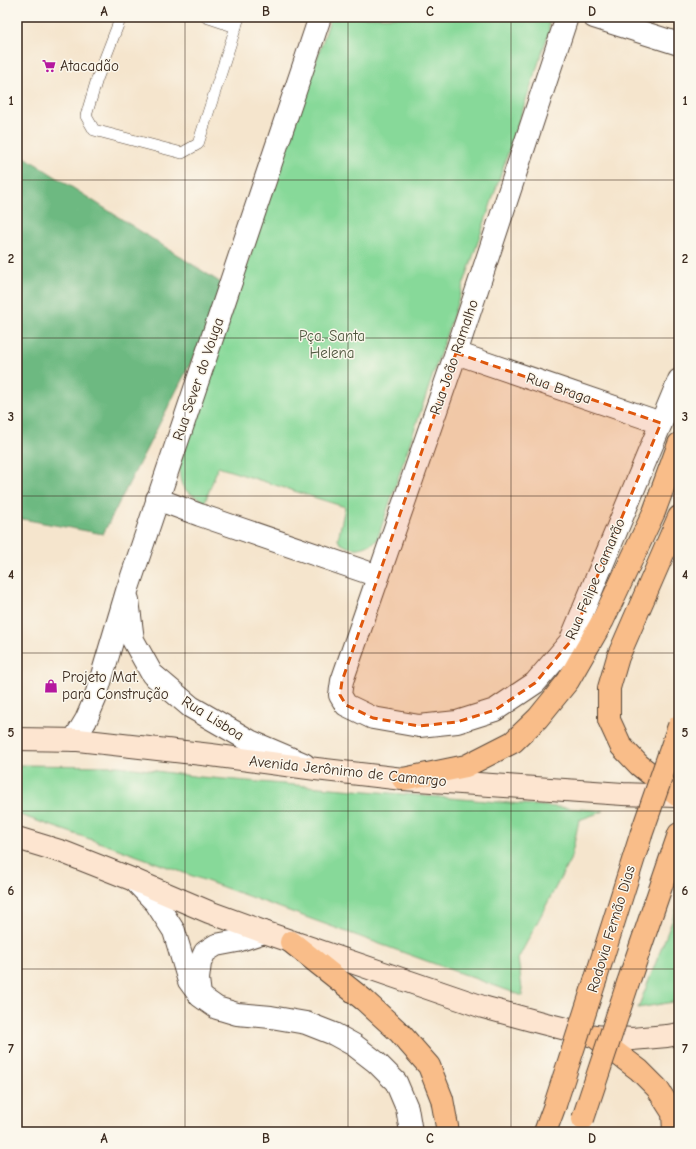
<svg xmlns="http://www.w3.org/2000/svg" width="696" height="1149" viewBox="0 0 696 1149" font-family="'Comic Neue',sans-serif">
<rect width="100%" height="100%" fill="#fbf7ec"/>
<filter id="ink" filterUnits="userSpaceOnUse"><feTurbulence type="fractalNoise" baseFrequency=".025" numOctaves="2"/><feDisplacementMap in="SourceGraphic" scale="8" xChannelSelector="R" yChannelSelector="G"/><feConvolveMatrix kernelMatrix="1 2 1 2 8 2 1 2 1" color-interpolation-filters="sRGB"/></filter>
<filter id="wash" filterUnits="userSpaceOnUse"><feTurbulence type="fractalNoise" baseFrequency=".012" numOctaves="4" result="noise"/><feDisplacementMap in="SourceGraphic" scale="16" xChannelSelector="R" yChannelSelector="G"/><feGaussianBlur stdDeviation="0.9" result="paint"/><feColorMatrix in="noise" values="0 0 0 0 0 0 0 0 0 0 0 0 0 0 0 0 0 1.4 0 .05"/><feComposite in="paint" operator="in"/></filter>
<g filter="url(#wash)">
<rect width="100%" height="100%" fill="#f5e5cd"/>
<g fill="#87d999" stroke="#61825c">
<path d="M331,17H547L549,22V32L377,540C364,549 352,552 339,542L338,539L345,507L218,467L205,502C185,490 180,492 179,466Z"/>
<polygon points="17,765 119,766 200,777 604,811 579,820 571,858 518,959 523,996 110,846 17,814"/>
<polygon points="679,903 679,1001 638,1008"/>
</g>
<polygon fill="#6db981" stroke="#547250" points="17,152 229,288 103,534 17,518"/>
</g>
<g filter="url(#ink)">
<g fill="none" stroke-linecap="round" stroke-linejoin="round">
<g stroke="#574638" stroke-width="12">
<g id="service">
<polyline points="121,17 97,79 86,116 94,130 182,153 198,144 239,17"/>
<polyline points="206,17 236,27"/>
</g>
</g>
<g stroke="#574638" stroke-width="24">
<g id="minor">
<polyline points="567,17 456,353 342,681 340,695 346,705 373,718 419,726 457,722 495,710 535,683 570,642 679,380"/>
<polyline points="594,17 679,44"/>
<polyline points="456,353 661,423"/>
<polyline points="157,499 200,515 378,576"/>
<polyline points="128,600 133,640 152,674 191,707 250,741 304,764"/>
<polyline points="74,740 86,720 95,699 127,591 320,17"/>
<polyline points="134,880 156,903 174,931 189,981 200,996 217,1008 237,1014 271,1017 306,1023 334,1034 354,1045 376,1062 396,1082 407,1108 411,1132"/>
<polyline points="200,995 198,979 200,963 205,952 216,945 237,941 264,932"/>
</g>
</g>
<g stroke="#574638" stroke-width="24">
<g id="secondary">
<polyline points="17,739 78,740 211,755 316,769 403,779 623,794 674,796"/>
<polyline points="17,838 63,852 134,880 209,912 264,932 483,1007 542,1023 594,1036 632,1039 667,1036 679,1034"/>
</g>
</g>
<g stroke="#574638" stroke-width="24">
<g id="motorway">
<polyline points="403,779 466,766 513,742 538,718 568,681 603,620 654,512 679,444"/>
<polyline points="678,796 639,765 621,746 609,720 609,688 618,657 679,517"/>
<polyline points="291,942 364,1000 400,1033 429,1066 442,1099 448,1132"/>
<polyline points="596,978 641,835"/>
<polyline points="628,983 679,834"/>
<polyline points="594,1036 639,1070 657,1088 673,1113 674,1132"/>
<polyline points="545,1132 555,1105"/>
</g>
</g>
<use href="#service" stroke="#fff" stroke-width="11"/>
<use href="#minor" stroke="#fff" stroke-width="22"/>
<use href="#secondary" stroke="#fde5d0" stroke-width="22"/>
<use href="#motorway" stroke="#f9bd89" stroke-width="22"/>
<g stroke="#574638" stroke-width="24" stroke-linecap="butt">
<g id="motorway-bridge">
<polyline points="641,835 679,726"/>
<polyline points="555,1105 596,978"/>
<polyline points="583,1119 628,983"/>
</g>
</g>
<use href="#motorway-bridge" stroke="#f9bd89" stroke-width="22"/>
</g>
</g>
<path fill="#df570d" fill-opacity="0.2" stroke="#df570d" stroke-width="3" stroke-dasharray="8 5" stroke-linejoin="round" d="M456,353L661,423L570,642L535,683L495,710L457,722L419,726L373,718L346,705L340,695L342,681Z"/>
<path fill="none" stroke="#3b2a1e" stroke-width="1" stroke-opacity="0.55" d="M185,17V1132M348,17V1132M511,17V1132M17,180H679M17,338H679M17,496H679M17,653H679M17,811H679M17,969H679"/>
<defs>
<g id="supermarket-bare" transform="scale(1.08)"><path d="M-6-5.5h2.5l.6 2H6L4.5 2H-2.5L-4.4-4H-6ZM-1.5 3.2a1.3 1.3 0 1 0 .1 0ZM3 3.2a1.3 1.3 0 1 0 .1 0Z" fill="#b5179e" stroke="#fbf7ec" stroke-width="2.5" paint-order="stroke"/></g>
<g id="shop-bare" transform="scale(1.08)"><path d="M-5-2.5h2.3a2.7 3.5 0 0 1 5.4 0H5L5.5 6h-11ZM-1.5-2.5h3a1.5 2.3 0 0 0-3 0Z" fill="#b5179e" stroke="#fbf7ec" stroke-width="2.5" paint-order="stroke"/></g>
</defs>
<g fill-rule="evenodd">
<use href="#supermarket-bare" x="49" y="66"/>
<use href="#shop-bare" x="51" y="686"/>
</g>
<g text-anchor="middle" stroke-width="3" stroke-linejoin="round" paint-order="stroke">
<g font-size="15" fill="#3b2a1e" stroke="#fbf7ec" text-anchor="start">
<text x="60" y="71">Atacadão</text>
<text x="62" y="682">Projeto Mat.<tspan x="62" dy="17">para Construção</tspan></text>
</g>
<g font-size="15" fill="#4e563d" stroke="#fbf7ec">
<text x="332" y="341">Pça. Santa<tspan x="332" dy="17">Helena</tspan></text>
</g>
<g font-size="15" fill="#3b2a1e" stroke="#fbf7ec">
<text transform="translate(454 357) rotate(-71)" y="5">Rua João Ramalho</text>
<text transform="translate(198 379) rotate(-71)" y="5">Rua Sever do Vouga</text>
<text transform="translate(559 388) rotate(19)" y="5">Rua Braga</text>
<text transform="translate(595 579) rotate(-67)" y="5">Rua Felipe Camarão</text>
<text transform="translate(213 718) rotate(32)" y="5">Rua Lisboa</text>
<text transform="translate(348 771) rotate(6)" y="5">Avenida Jerônimo de Camargo</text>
<text transform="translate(611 929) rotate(-73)" y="5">Rodovia Fernão Dias</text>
</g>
</g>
<rect width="696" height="1149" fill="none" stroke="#fbf7ec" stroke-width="44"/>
<rect x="22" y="22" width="652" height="1105" fill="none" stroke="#3b2a1e" stroke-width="1.5"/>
<g font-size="13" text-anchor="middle" font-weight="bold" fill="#3b2a1e">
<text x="104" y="16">A</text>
<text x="266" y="16">B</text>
<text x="430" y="16">C</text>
<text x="592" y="16">D</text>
<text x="11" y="105">1</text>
<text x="685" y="105">1</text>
<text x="11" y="263">2</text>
<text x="685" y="263">2</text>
<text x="11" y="421">3</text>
<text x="685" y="421">3</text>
<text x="11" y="579">4</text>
<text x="685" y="579">4</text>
<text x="11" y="737">5</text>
<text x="685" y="737">5</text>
<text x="11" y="895">6</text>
<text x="685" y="895">6</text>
<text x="11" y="1053">7</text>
<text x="685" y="1053">7</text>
<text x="104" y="1143">A</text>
<text x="266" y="1143">B</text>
<text x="430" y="1143">C</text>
<text x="592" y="1143">D</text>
</g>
</svg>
